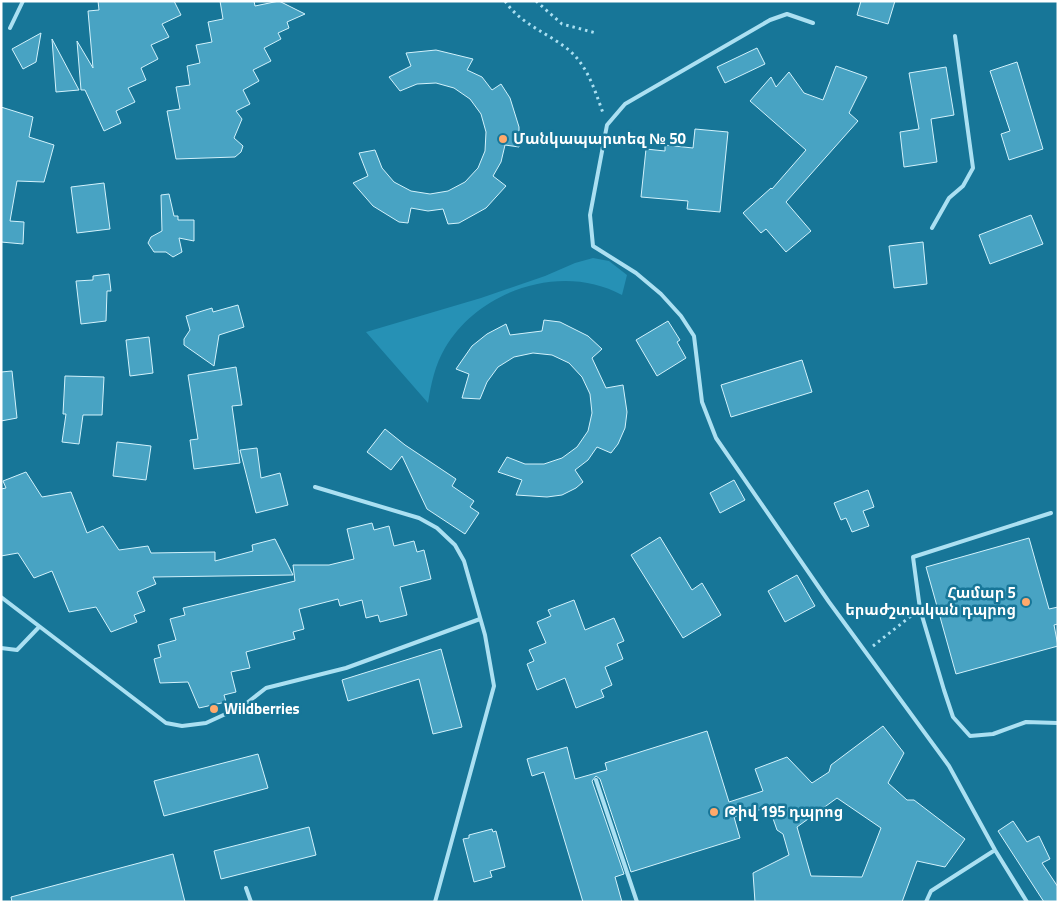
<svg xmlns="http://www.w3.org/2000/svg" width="1059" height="903" viewBox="0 0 1059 903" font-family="'Titillium Web','Noto Sans Armenian',sans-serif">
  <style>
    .green { fill: #2691b5 }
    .building { fill: #48a3c3; stroke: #d2f2fc; fill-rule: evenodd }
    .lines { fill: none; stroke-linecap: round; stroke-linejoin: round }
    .path { stroke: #abe0f2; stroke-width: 3; stroke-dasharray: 2.5 4; stroke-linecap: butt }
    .lane { stroke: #abe0f2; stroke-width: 4 }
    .poi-dot { fill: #ffa96b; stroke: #177698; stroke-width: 2 }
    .labels { text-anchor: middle; stroke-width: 5; stroke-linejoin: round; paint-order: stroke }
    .poi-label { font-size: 15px; font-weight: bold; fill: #fff; stroke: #177698; text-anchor: start }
  </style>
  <rect width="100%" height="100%" fill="#177698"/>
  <path class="green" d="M593 258 609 261 627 275 622 295C562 262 479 290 445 348 435 365 431 384 428 403L366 332 481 298 545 276 575 263Z"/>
  <path class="building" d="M98 1H174L181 15 162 24 169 37 151 45 158 59 141 68 146 80 128 88 135 102 116 111 121 123 104 131 85 90H81L77 41 93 68 88 11 99 10Z
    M220 1H254L255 6 279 1 305 14 287 22 289 28 278 33 281 39 264 48 271 61 253 70 259 81 243 90 250 104 236 111 242 119 234 138 243 146 241 152 235 157 176 159 167 111 180 109 176 87 190 85 187 66 200 63 196 45 212 42 208 22 223 19Z
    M861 1H895L888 24 857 15Z
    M41 33 36 62 23 69 12 49Z
    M52 39 79 90 56 92Z
    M757 48 765 64 725 83 717 67Z
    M436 50 473 59 467 70 482 77 492 90 501 84 510 98 519 127V147L505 145 501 162 493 176 506 186 486 208 459 223 448 224 443 209 428 211 411 208 408 223 399 222 373 206 353 183 368 176 359 153 375 150 382 168 394 182 411 191 430 194 448 191 465 182 478 168 485 151 486 132 481 114 470 99 454 88 436 83 417 84 400 91 389 77 411 66 406 53Z
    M1017 62 1043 149 1009 160 1001 134 1010 131 990 71Z
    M836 66 867 77 849 113 858 121 786 202 811 231 786 252 766 229 761 233 743 213 771 188 772 189 806 150 750 101 771 77 776 87 789 72 804 93 823 100Z
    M946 67 954 115 931 119 937 162 904 167 900 132 919 129 909 73Z
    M1 107 33 117 29 137 54 145 44 182 17 181 10 221 24 222 23 244 1 242Z
    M695 129 728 132 720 212 687 209 688 201 641 197 646 149 665 151V145L693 148Z
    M104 183 110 229 77 233 71 187Z
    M169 194 174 216H178V220H194V241L179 238 182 252 173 257 166 252H154L148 243 151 237 162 231 161 195Z
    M1031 215 1043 244 990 264 979 235Z
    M923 242 927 284 894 288 889 246Z
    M109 274 111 291H107L106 321 81 324 76 281 93 280V276Z
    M238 305 244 327 219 335 214 366 184 345V339L190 330 186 316 212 308 213 312Z
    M544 320 560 322 588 336 602 349 592 358 606 388 623 385 627 412 625 428 618 444 611 453 597 447 588 460 575 470 583 482 576 488 562 495 547 497 516 495 522 480 498 472 507 457 525 464H544L562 458 577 447 588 431 592 413 590 394 582 377 569 363 552 355 533 353 514 357 498 367 487 382 480 399 462 398 469 374 456 369 472 346 487 334 506 324 510 335 542 331Z
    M668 321 680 340 677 342 686 358 657 376 636 340Z
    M149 337 153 373 130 376 126 340Z
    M802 360 812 392 731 417 721 385Z
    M236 367 242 405 232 406 240 463 194 469 190 440 198 439 188 375Z
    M12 371 17 418 1 421V372Z
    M65 376 104 377 102 415H83L79 444 62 442 66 414H63Z
    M385 429 405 445 456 479 452 486 474 501 470 507 479 513 465 534 427 509 402 456 391 470 367 452Z
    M117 442 151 446 146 480 113 476Z
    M257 448 261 478 280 473 288 505 256 513 240 450Z
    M26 472 42 497 71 492 87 533 103 526 119 550 148 546 151 553 215 552V561L253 551 252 545 275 539 293 575 153 577 156 584 137 592 145 611 134 615 137 622 111 632 96 607 69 612 52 571 34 578 18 553 1 556V489L6 488 3 481Z
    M734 480 745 500 720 513 710 493Z
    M868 490 874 507 863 511 869 526 852 532 846 518 841 520 834 503Z
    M372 523 374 530 389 526 394 546 414 541 417 552 424 550 431 579 400 587 407 615 380 622 378 615 366 618 362 600 340 606 338 599 299 609 304 629 293 632 295 639 246 652 250 668 231 672 236 692 224 695 226 702 199 708 188 682 160 683 154 659 161 657 158 645 176 640 170 619 185 615 183 608 295 581 293 565H329L354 559 347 529Z
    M660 537 692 590 702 583 721 615 683 638 631 555Z
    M1029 538 1049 609 1058 607V624L1054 625 1058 646 956 674 926 567Z
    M797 575 815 606 785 622 768 591Z
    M574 600 585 630 614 618 624 641 617 644 623 659 605 667 612 685 601 690 604 697 576 708 565 678 537 690 527 664 534 661 529 650 546 643 537 622 551 616 548 610Z
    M441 649 462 727 433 734 419 679 348 701 342 680Z
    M883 726 904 753 888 783 907 800H914L965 839 945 867 917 861 902 902H755L753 873 789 855 783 834 777 830 769 807 734 817 740 838 631 872 600 779 596 776 592 781 624 874 615 877 622 902H583L544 772 532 776 527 759 567 747 575 779 607 770 605 763 707 731 729 802 763 791 755 769 787 757 812 783 829 772 831 765ZM837 798 881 828 862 877 811 876 797 827Z
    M258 754 268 788 164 816 154 781Z
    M1013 821 1027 842 1039 836 1050 859 1042 863 1058 887V902H1044L998 831Z
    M309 827 316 855 221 879 214 851Z
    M492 829 493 832 496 831 505 867 490 871 492 877 474 882 463 839 469 838V835Z
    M173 854 185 902H12L11 897Z"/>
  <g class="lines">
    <path class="path" d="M505 1C521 25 549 33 570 51 588 67 595 91 603 113
      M536 1 562 24 596 33
      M873 646 911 616"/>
    <path class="lane" d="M813 23 787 14 770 20 625 104 607 125 590 215 593 246 636 273 661 294 681 316 694 336 702 402 716 438 829 602 949 766 995 850 1027 902
      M10 28 23 1
      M932 228 949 198 963 186 973 168 955 36
      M315 487 419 518 437 528 455 545 464 561 485 635 494 686 435 902
      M1051 513 913 557 920 609 944 690 953 717 970 736 993 734 1026 722 1058 723
      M1 597 166 723 182 726 206 723 243 706 266 688 346 668 480 619
      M1 648 17 650 39 627
      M596 780 637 902
      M246 888 251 902
      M926 902 931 891 995 850"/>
  </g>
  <g class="poi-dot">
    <circle cx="503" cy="139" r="5"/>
    <circle cx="1026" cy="602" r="5"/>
    <circle cx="214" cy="709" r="5"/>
    <circle cx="714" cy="812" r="5"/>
  </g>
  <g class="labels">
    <g class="poi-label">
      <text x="513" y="144">Մանկապարտեզ № 50</text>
      <text x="1016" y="598" text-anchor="end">Համար 5<tspan x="1016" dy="17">երաժշտական դպրոց</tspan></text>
      <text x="224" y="714">Wildberries</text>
      <text x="724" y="817">Թիվ 195 դպրոց</text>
    </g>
  </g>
  <rect width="1059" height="903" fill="none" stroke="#ffffff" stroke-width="5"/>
</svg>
